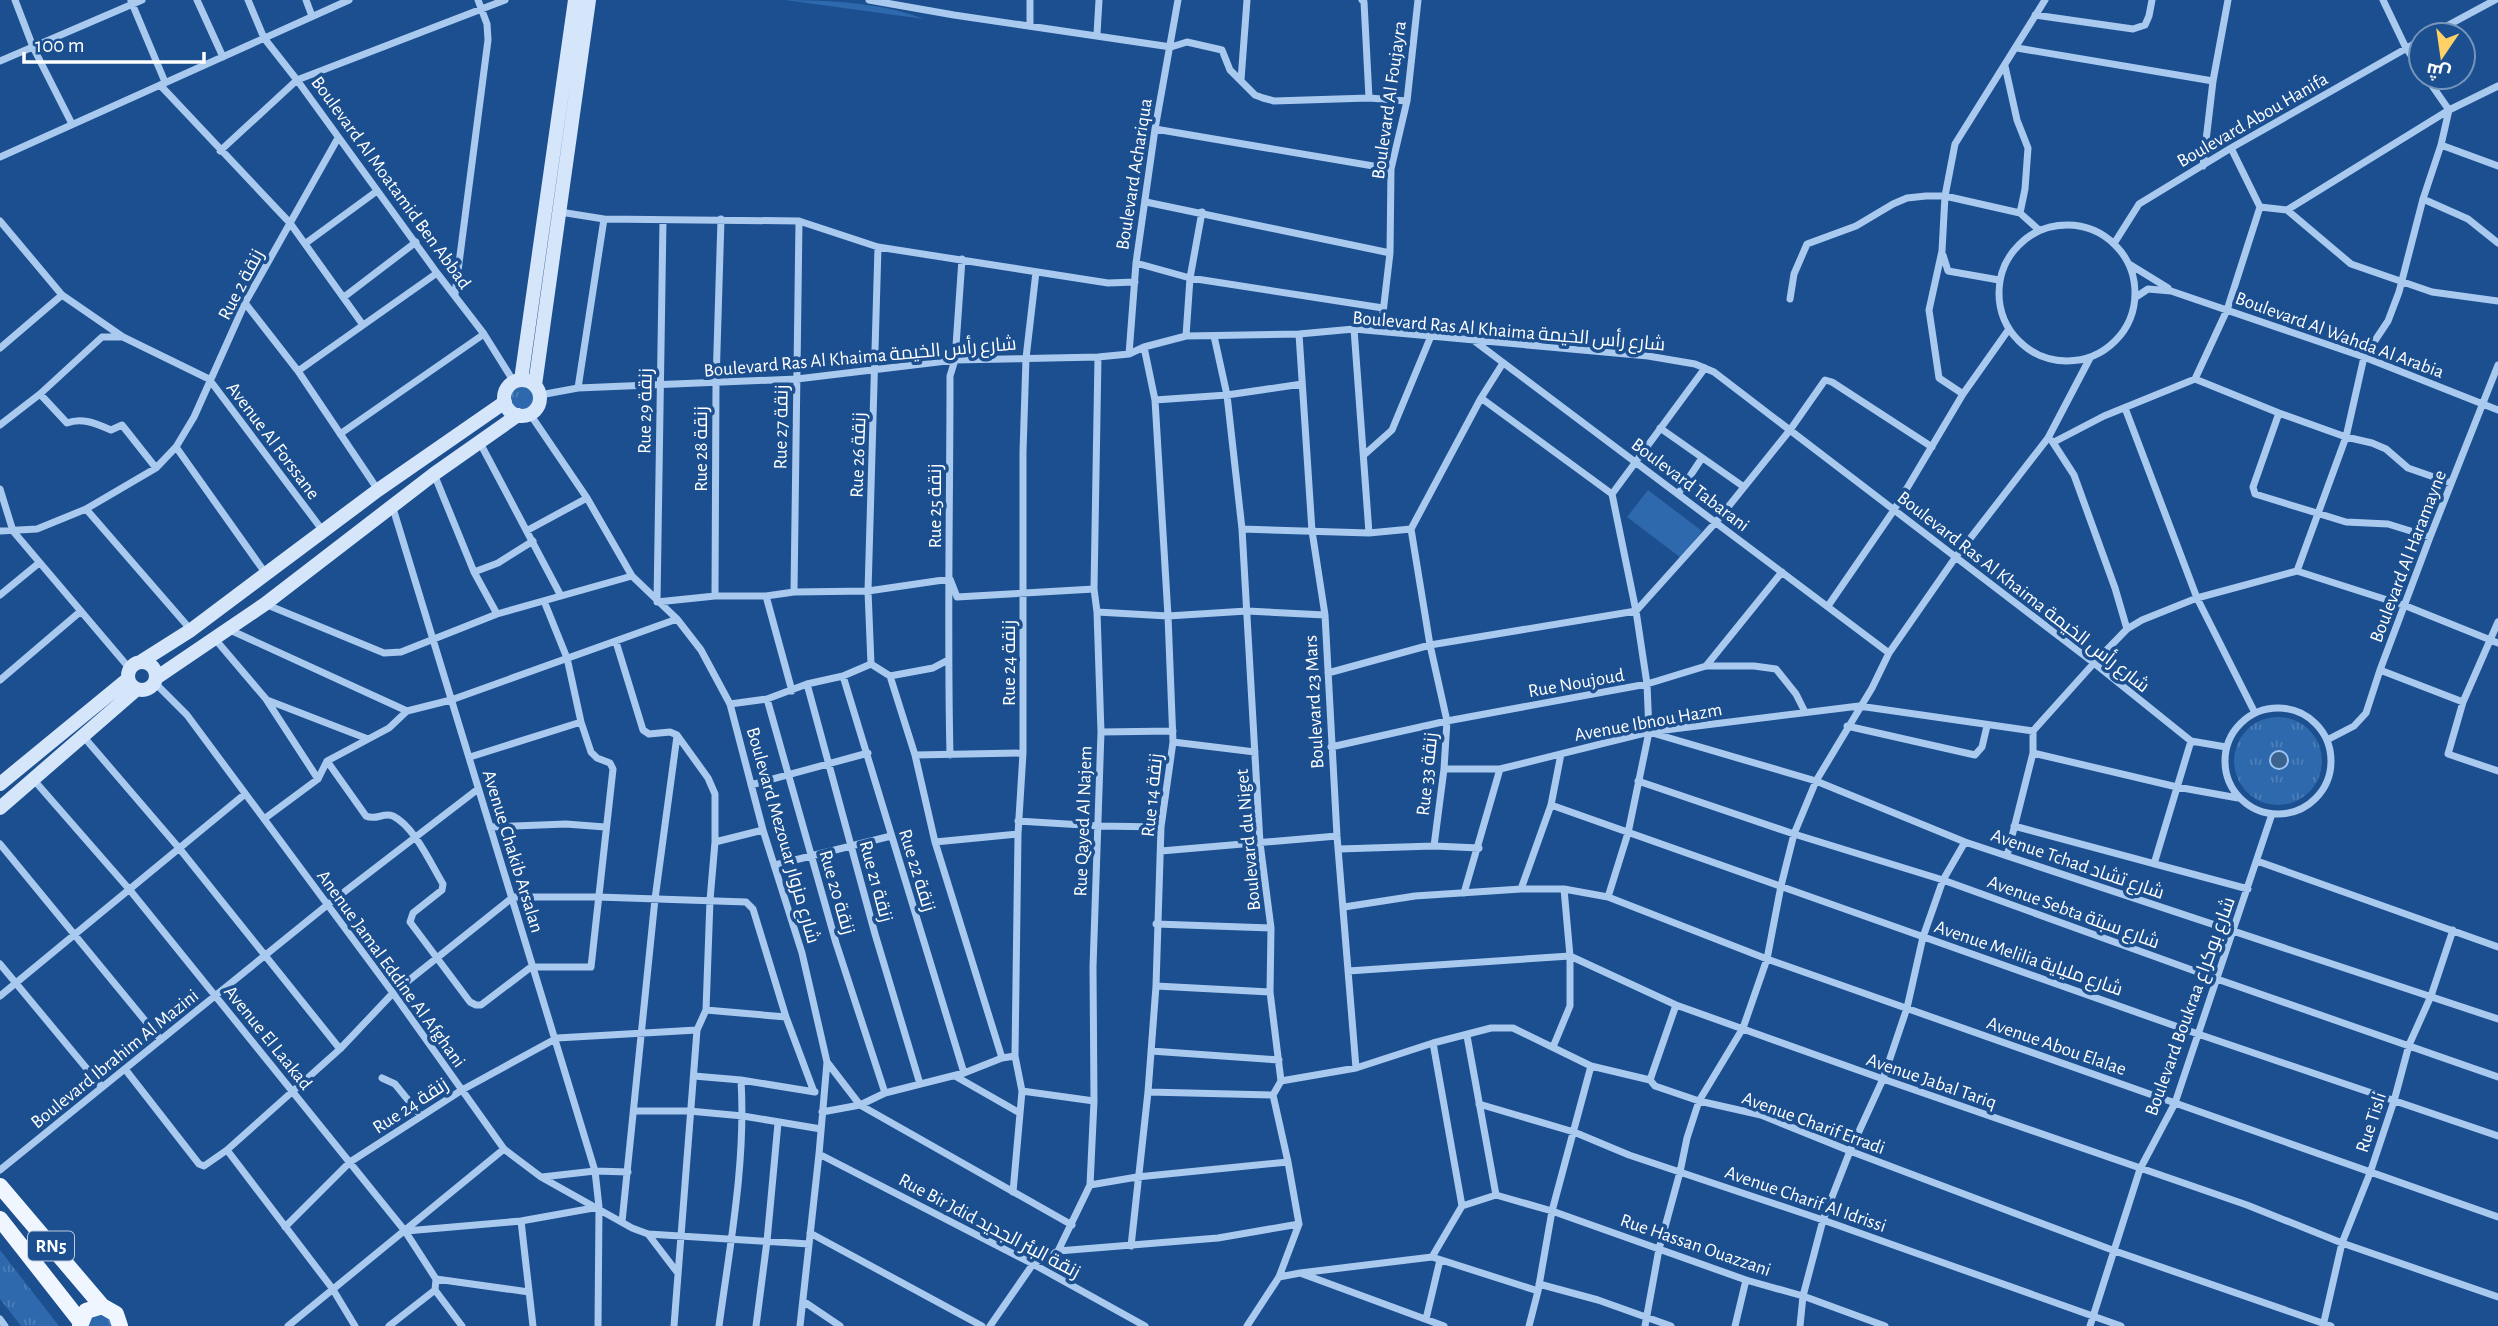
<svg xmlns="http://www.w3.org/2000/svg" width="2498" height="1326" viewBox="0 0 2498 1326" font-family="'Alegreya Sans',Cairo,sans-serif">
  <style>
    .green { fill: #2e69ad }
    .park { fill: url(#park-tufts) }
    .water { fill: #3c6290; stroke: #9cc4f0; stroke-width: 2 }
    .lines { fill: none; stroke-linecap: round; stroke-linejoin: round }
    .street { stroke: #a9c9ee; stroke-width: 7 }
    .secondary { stroke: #d6e6fa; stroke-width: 14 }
    .primary { stroke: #f0f6ff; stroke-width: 16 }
    .labels { text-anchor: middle; stroke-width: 7; stroke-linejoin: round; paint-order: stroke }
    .shield { fill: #1b4f8f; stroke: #bbcadd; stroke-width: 2 }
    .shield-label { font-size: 18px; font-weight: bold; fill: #fff }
    .street-label { font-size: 19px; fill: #fff; stroke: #1b4f8f }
  </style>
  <defs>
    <pattern id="park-tufts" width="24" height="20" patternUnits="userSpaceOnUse" patternTransform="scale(1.75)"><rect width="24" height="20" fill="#2e69ad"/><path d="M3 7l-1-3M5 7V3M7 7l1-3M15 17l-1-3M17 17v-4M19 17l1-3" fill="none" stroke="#4d80b9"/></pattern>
  </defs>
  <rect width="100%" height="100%" fill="#1b4f8f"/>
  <path class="green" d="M785 0C829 0 884 3 924 19Z
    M1648 490 1702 531 1681 558 1627 517Z"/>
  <path class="park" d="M509 398a13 13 0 1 1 26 0a13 13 0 1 1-26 0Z
    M2234 761a44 44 0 1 1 88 0a44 44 0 1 1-88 0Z
    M0 1250 59 1326H21L0 1299Z
    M99 1314 110 1318 113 1326H88L91 1317Z"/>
  <path class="water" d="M2270 760a9 9 0 1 1 18 0a9 9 0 1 1-18 0Z"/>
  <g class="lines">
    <path class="street" d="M15 0 33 47 72 124
      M197 0 223 57
      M248 0 264 38 297 80 437 273 484 334 514 382
      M306 0 312 16
      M869 0 954 15 1171 47 1187 42 1222 50 1230 70 1255 95 1263 98 1274 101 1369 98 1407 101
      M1030 0V25
      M1362 0 1364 2 1369 98
      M2383 0 2406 48 2421 70
      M131 1 165 82
      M2035 15 2133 29 2145 25 2149 16 2152 0
      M1097 34 1099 0
      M2430 35 2495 0
      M2017 48 2213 81
      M0 61 142 0
      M2005 66 2017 120 2028 148 2025 189 2020 213
      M1241 80 1247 0
      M160 85 290 223 363 325
      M1155 129 1391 169
      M2441 145 2498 166
      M220 151 297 80 505 0
      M0 157 349 0
      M2203 166 2213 81 2228 0
      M2423 199 2468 219 2498 243
      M1146 202 1390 253
      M2260 207 2287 210 2351 264 2432 292 2498 301
      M2287 210 2449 110 2498 86
      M560 212 604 219 799 221 878 247 1108 283 1135 282
      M663 220 657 602 715 596H766L794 592 868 591 950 579 957 597 1094 589
      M0 221 62 295 123 337 209 379 323 531
      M1999 293a68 68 0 1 1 136 0a68 68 0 1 1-136 0Z
      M2115 242 2139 204 2231 148 2421 40
      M306 243 377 191
      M1943 255 1948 271 1999 280
      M1136 263 1190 278 1383 308
      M2129 264 2168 288
      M455 294 488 40 487 24 478 0
      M344 297 416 242
      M2136 297 2148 289 2171 291 2364 357 2498 410
      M1790 299 1794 274 1807 244 1856 226 1893 204 1907 198 1926 196H1945L2020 213 2039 230
      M245 303 298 371 378 490
      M1354 329 1369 533
      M1381 330 1390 253 1391 169 1407 101 1418 0
      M1299 334 1312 531 1325 615 1337 836 1356 1068
      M1186 336 1190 278 1202 212
      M1214 336 1227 395 1242 529 1260 843 1271 928 1270 992 1281 1081 1273 1095 1288 1162 1299 1224 1279 1277 1247 1326
      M1473 340 1889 653
      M0 348 62 295
      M1129 354 1136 263 1155 129 1178 0
      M298 371 437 273
      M2195 379 2279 413 2346 437 2372 443 2386 449 2408 468 2451 483
      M578 388 604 219
      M40 394 67 423C82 417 97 424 111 430L122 425 156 468
      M1963 394 1939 378 1929 310 1942 251 1945 196 1955 144 2045 0
      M540 395 578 388 797 379 955 360 1098 357 1129 354 1144 347 1186 336 1299 334 1354 329 1648 356 1695 364 1714 372 2094 663 2191 741 2226 747
      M1481 398 1612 494 1636 611 1647 684 1649 732 1628 833 1608 897
      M1155 400 1227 395 1302 384
      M2125 408 2197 598 2255 713
      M2279 413 2253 487 2255 494 2346 522 2388 524 2430 537
      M530 414 587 498 632 576 677 619 701 650 730 704 763 830 802 953 827 1062 819 1154 800 1326
      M0 425 40 394 102 337H122
      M1660 428 1744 487
      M340 434 484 334
      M479 441 561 596
      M2052 441 2074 475 2115 588 2127 629
      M2054 442 2104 416 2195 379 2227 310 2260 207 2231 148
      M176 447 266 574
      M1364 455 1392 430 1431 336
      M434 474 474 572 497 614
      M0 489 13 531 130 669
      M1612 494 1705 368
      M1678 494 1702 458
      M392 505 595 1171 599 1207 598 1326
      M86 509 191 630
      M1242 529 1369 533 1411 529
      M1411 529 1481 398 1503 363
      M528 530 587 498
      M0 531 37 529 86 509 156 468 176 447 194 417 245 303 338 138
      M2297 571 2346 437 2364 357 2388 321 2399 292 2423 199 2441 145 2449 110 2426 77
      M474 572 498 563 533 541
      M794 592 799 221
      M0 595 39 563
      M715 596 716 383 721 219
      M766 596 792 691
      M265 604 384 653 401 652 497 614 632 576
      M1828 606 1894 510 1963 394 2009 329
      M1097 612 1168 616 1247 611 1325 615
      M2498 622 2463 702 2448 754 2498 771
      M230 630 407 711
      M215 639 266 699 318 779
      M616 642 643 730 649 734 670 732 677 735 708 778 715 794V842L710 900 706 1010 697 1030 674 1326
      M871 664 868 591 878 247
      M1706 666 1782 572
      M2380 670 2463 702
      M1328 673 1430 645 1636 611 1716 522 1790 430 1825 380 1832 382 1932 447
      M843 676 964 1073
      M890 676 915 755 1023 753
      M0 680 81 611
      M155 683 187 715 393 993 504 1149 541 1177 632 1228 648 1234 809 1244
      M807 684 875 934 920 1084
      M767 699 836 943 885 1093
      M267 700 368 739
      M730 704 767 699 807 684 843 676 871 664 890 676 933 668 948 660
      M2225 761a53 53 0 1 1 106 0a53 53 0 1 1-106 0Z
      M1847 726 1975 755 1982 747 1987 726
      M1101 732 1173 731
      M1649 732 1816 781 1965 842 2498 1019
      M83 736 179 848 340 1049
      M2327 740 2354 726 2366 713 2380 670 2430 537 2498 365
      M1173 742 1255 752
      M1331 747 1447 721 1647 684 1706 666H1754L1776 669 1796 694 1805 712
      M2033 753 2177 787 2238 798
      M915 755 935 842 1002 1058
      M950 755C947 628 950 502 950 376L955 360 962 259
      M470 757 581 722
      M327 761 366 816C376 821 383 812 393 816 414 826 431 864 443 884L442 890 413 913 410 922 470 1002 476 1005H481L531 967H591L613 769 610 763 597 758 591 752 581 722 567 658 544 601
      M1444 769H1500L1649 732 1859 706 2033 731
      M33 779 129 889 405 1231 436 1279 435 1290 462 1326
      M1638 781 1794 834 1943 880 2217 979 2498 1077
      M751 785 868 753
      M1551 805 2198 1034 2498 1136
      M264 819 318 779 327 761 389 728 407 711 451 700 677 619
      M1018 821 1099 826 1161 827
      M2014 826 2248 889
      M490 827 566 824 605 827
      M715 842 763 830
      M935 842 1018 834
      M0 844 161 1040
      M1434 846 1479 848
      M1339 849 1434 846 1444 769 1447 721 1430 645 1411 529
      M1161 851 1337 836
      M2007 856 2033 753V731L2094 663 2127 629 2142 620 2197 598 2297 571 2406 606 2498 643
      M2257 861 2498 947
      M2154 864 2191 741
      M775 865 891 836
      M1521 889 1551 805 1561 754
      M1464 893 1500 769
      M1344 907 1415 896 1521 889H1564L1608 897 1767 959 2498 1217
      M1156 924 1271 928
      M0 964 102 1087
      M1348 971 1570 956 1676 1005 1883 1079 2247 1205 2342 1243 2498 1297
      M1156 986 1270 992
      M0 996 245 794
      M706 1010 786 1017
      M1467 1036 1496 1195
      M1433 1043 1462 1206
      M1553 1047 1570 1006V956L1564 889
      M1151 1051 1279 1060
      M827 1062 860 1105 1072 1225
      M125 1069 199 1164 204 1166 227 1150 340 1049 393 993 513 897H598L746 902 753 909 786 1017 814 1092
      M694 1076 741 1080 815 1092
      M955 1076 1018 1112
      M382 1078 395 1084 421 1116
      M1650 1080 1676 1005
      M1281 1081 1356 1068 1433 1043 1491 1028H1513L1591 1066 1650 1080 1655 1086 1699 1101 1761 1115 1850 1151 2115 1251 2331 1326
      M1022 1091 1094 1101
      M1148 1092 1273 1095
      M1479 1104 1574 1132 1629 1155 1823 1220 2121 1326
      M635 1111H689L743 1116 821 1129
      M822 1112 860 1105 885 1093 964 1073 1002 1058 1015 1056
      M227 1150 332 1288 355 1326
      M819 1154 1033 1264 1145 1326
      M0 1170 326 906 478 789
      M542 1177 595 1171 628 1172
      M1090 1185 1137 1177 1288 1162
      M1013 1192 1022 1091 1015 1056 1018 834 1023 753V452L1026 358 1036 272
      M1496 1195 1552 1211 1746 1280 1803 1296 1885 1326
      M521 1221 533 1326
      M622 1222 655 899 677 736
      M285 1227 350 1162 462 1090 557 1038 697 1030
      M406 1231 521 1221 599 1207
      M810 1233 982 1326
      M648 1234 677 1272
      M1131 1246 1148 1092 1156 986 1161 827 1173 742 1168 616 1155 400 1144 347
      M1058 1251 1218 1238 1299 1224
      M1432 1257 1462 1206 1496 1195
      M1300 1273 1432 1257 1538 1291
      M1279 1277 1300 1273 1444 1326
      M436 1279 529 1292
      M1539 1284 1598 1300 1671 1326
      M803 1301 840 1326
      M0 1319 5 1326
      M1426 1319 1440 1260
      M288 1326 504 1149
      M389 1326 435 1290
      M719 1326C730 1245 746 1162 741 1080
      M756 1326 767 1241 778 1123
      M990 1326 1033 1264 1058 1251 1090 1185 1094 1101 1093 967 1101 732 1097 612 1094 589 1098 357
      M1529 1326 1538 1291 1552 1211 1591 1066
      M1645 1326 1659 1249 1680 1172 1687 1138 1699 1101 1743 1028 1767 959 1781 886 1794 834 1816 781 1872 688 1889 653 1955 558 2048 438 2090 358
      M1735 1326 1746 1280
      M1800 1326 1803 1296 1823 1220 1850 1151 1883 1079 1907 1008 1923 937 1943 880 1965 842
      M2090 1326 2140 1169 2175 1103 2272 814
      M2323 1326 2342 1243 2370 1173 2394 1101 2409 1045 2431 996 2453 930"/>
    <path class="secondary" d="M521 380 575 0
      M504 398a18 18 0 1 1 36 0a18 18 0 1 1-36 0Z
      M535 385 589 0
      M142 661 191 630 378 490 505 402
      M128 676a14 14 0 1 1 28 0a14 14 0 1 1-28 0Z
      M156 678 265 604 434 474 518 415
      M0 784 128 679
      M0 808 137 689"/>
    <path class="primary" d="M0 1186 102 1306
      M0 1219 80 1321
      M80 1326 86 1311 102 1306 116 1314 120 1326"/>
  </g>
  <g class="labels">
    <rect class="shield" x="28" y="1231.5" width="46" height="29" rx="5"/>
    <g class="shield-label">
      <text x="51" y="1252">RN5</text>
    </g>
    <g class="street-label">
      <text transform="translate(1388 100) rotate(-82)" y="7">Boulevard Al Foujayra</text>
      <text transform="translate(2252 119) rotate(-30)" y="7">Boulevard Abou Hanifa</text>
      <text transform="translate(1133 174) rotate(-81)" y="7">Boulevard Achariqua</text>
      <text transform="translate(392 182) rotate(54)" y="7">Boulevard Al Moatamid Ben Abbad</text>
      <text transform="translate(240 284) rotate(-62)" y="7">Rue 2 زنقة</text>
      <text transform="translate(1509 330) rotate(5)" y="7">Boulevard Ras Al Khaima شارع رأس الخيمة</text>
      <text transform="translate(2340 334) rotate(20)" y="7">Boulevard Al Wahda Al Arabia</text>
      <text transform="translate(860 356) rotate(-5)" y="7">Boulevard Ras Al Khaima شارع رأس الخيمة</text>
      <text transform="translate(644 411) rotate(-89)" y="7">Rue 29 زنقة</text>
      <text transform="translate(780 427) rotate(-89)" y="7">Rue 27 زنقة</text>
      <text transform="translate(274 440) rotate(53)" y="7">Avenue Al Forssane</text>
      <text transform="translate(700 449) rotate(-90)" y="7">Rue 28 زنقة</text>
      <text transform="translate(857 455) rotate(-88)" y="7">Rue 26 زنقة</text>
      <text transform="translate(1691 484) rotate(37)" y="7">Boulevard Tabarani</text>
      <text transform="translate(934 506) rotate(-90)" y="7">Rue 25 زنقة</text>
      <text transform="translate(2407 556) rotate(-69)" y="7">Boulevard Al Haramayne</text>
      <text transform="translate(2024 591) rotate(38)" y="7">Boulevard Ras Al Khaima شارع رأس الخيمة</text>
      <text transform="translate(1008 663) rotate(-90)" y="7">Rue 24 زنقة</text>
      <text transform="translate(1576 682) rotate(-10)" y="7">Rue Noujoud</text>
      <text transform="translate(1313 702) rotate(-93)" y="7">Boulevard 23 Mars</text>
      <text transform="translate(1648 721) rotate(-10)" y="7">Avenue Ibnou Hazm</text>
      <text transform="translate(1426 774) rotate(-84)" y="7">Rue 33 زنقة</text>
      <text transform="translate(1151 795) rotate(-84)" y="7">Rue 14 زنقة</text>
      <text transform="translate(1082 821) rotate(-88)" y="7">Rue Qayed Al Najem</text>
      <text transform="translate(784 835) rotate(74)" y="7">Boulevard Mezouar شارع مزوار</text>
      <text transform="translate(1247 840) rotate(-95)" y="7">Boulevard du Niget</text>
      <text transform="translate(514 851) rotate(73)" y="7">Avenue Chakib Arsalan</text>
      <text transform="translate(2078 863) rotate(19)" y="7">Avenue Tchad شارع تشاد</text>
      <text transform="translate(918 870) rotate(73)" y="7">Rue 22 زنقة</text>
      <text transform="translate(877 881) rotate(75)" y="7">Rue 21 زنقة</text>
      <text transform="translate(838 892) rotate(74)" y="7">Rue 20 زنقة</text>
      <text transform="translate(2074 911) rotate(20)" y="7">Avenue Sebta شارع سبتة</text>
      <text transform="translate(2029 957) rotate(19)" y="7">Avenue Melilia شارع ملياية</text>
      <text transform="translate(392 968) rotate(54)" y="7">Anenue Jamal Eddine Al Afghani</text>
      <text transform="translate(2189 1006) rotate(-70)" y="7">Boulevard Boukraa شارع بوكراع</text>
      <text transform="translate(269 1037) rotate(51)" y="7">Avenue El Laakad</text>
      <text transform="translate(2057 1045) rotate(19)" y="7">Avenue Abou Elalae</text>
      <text transform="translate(114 1058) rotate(-39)" y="7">Boulevard Ibrahim Al Mazini</text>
      <text transform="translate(1932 1080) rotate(19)" y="7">Avenue Jabal Tariq</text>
      <text transform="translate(410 1105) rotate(-33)" y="7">Rue 24 زنقة</text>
      <text transform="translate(1814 1122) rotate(20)" y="7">Avenue Charif Erradi</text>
      <text transform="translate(2370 1122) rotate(-72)" y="7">Rue Tisli</text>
      <text transform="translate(1806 1198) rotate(19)" y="7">Avenue Charif Al Idrissi</text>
      <text transform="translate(990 1225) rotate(28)" y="7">Rue Bir Jdid زنقة البئر الجديد</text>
      <text transform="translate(1696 1244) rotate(19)" y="7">Rue Hassan Ouazzani</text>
    </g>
  </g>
  <g transform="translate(2442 56) rotate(193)"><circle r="33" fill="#1b4f8f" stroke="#7695bc" stroke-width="2"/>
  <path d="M0-5L12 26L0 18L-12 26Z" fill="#ffd166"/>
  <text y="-10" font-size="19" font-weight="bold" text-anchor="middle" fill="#ffffff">ش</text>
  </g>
  <path d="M24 52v10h180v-10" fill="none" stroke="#ffffff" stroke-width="3.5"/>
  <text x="35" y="52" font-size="21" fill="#ffffff" stroke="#1b4f8f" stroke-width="5" paint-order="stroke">100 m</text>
</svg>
